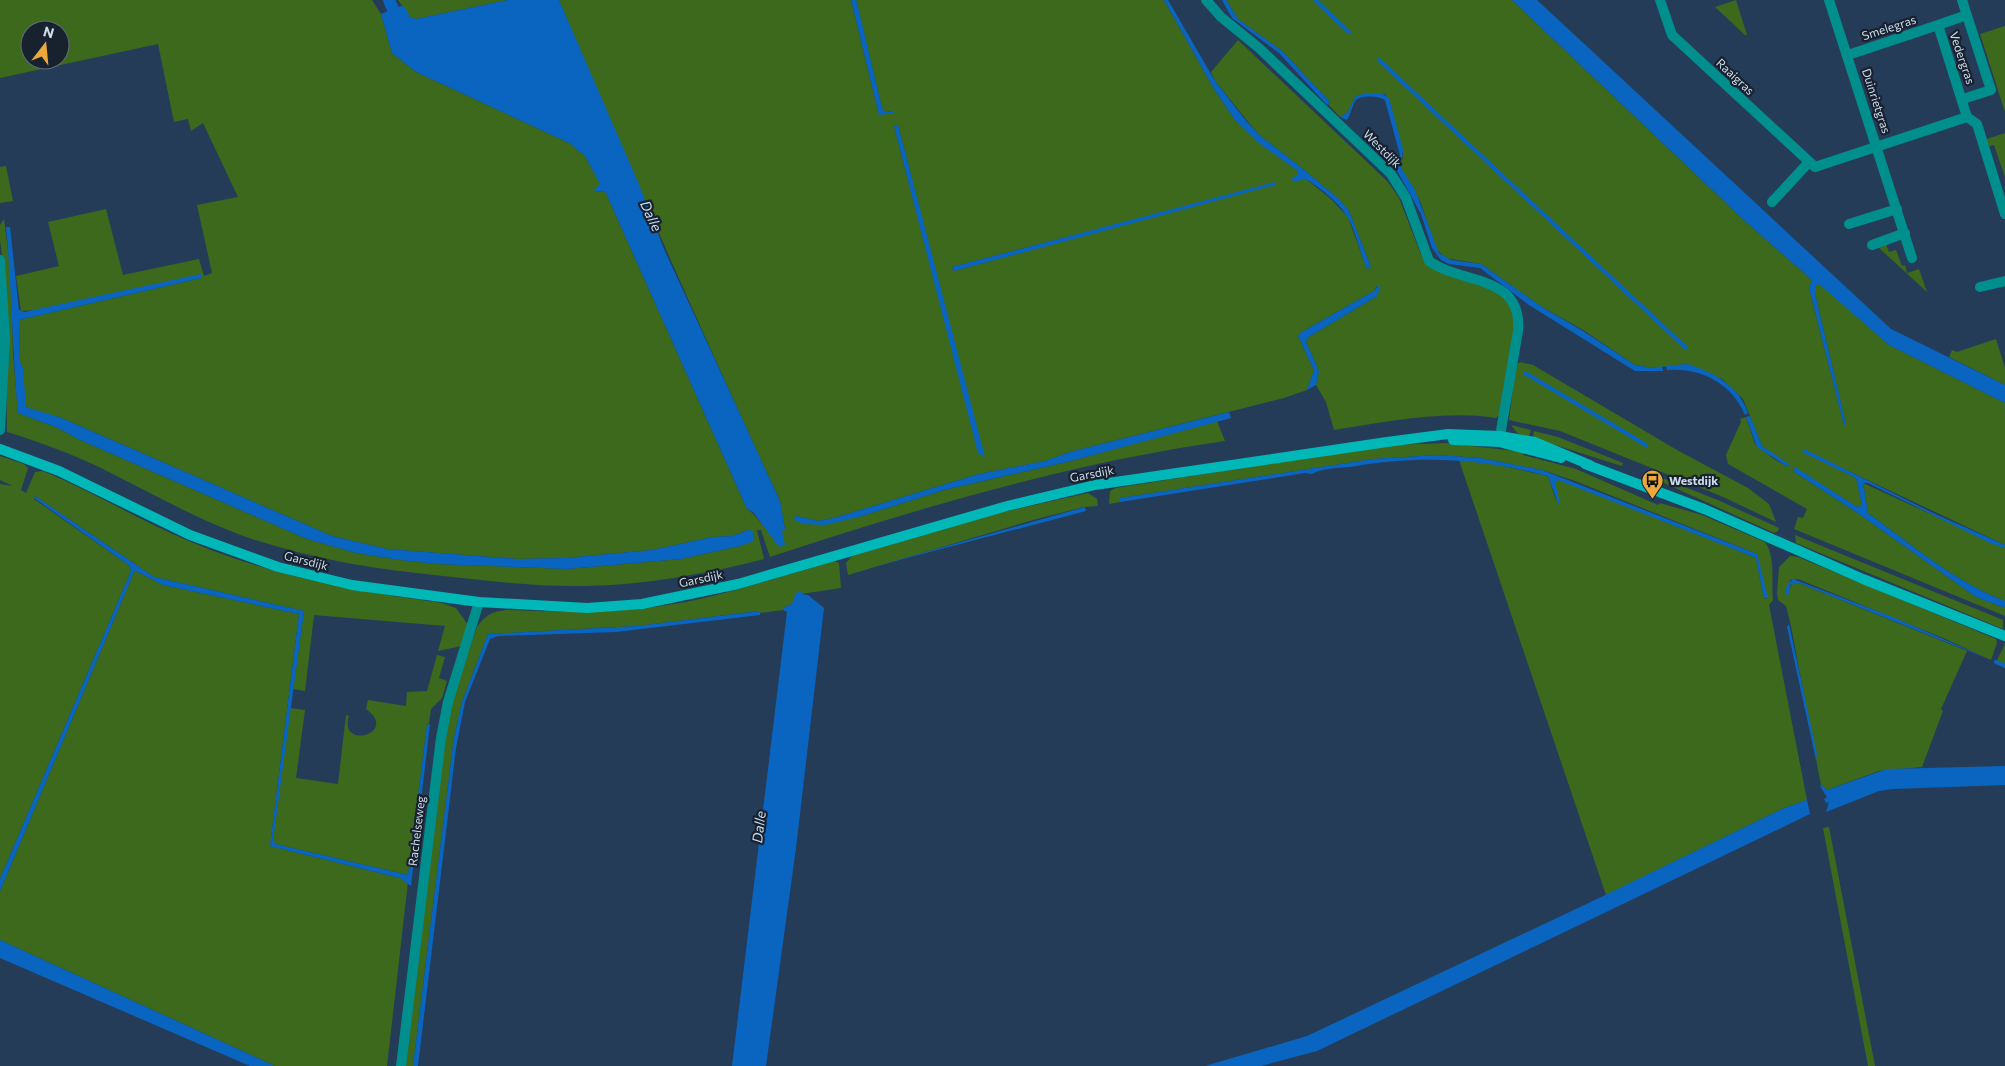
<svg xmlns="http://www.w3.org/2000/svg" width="2005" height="1066" viewBox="0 0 2005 1066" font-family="Commissioner,sans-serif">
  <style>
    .green { fill: #3d691d; fill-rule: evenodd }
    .water { fill: #0a65c1 }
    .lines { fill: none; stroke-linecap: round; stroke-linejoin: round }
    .stream { stroke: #0a65c1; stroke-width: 4 }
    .canal { stroke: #0a65c1; stroke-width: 12 }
    .street { stroke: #018f8e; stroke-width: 10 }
    .secondary { stroke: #00b8b8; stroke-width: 10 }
    .labels { text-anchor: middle; stroke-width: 4.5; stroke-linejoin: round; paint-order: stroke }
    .street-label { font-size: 12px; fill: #ccdaec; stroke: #18222f }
    .poi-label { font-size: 12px; font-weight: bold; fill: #ccdaec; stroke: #18222f; text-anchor: start }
    .water-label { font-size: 14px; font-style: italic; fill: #c8dbf3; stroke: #18222f }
  </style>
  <rect width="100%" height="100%" fill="#253c58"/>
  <path class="green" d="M0 0H372L381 14 392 53 416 72 569 143 585 156 601 185 594 192 605 191 747 509C757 515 762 526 771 533L785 529 780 501C703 335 629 168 559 0H851L879 115 894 111 885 112 882 108 856 0H1164L1214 89 1235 120 1298 171 1299 175 1293 181 1306 179 1331 199 1348 217 1367 269 1371 267 1349 211 1339 199 1303 169 1258 134 1215 81 1211 72 1238 40 1388 182 1399 198 1420 252 1426 263 1438 272 1482 283 1507 300 1516 317 1499 415 1496 418C1443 410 1387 422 1334 430L1326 402 1316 385 1319 371 1306 342 1307 338 1377 296V286L1374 291 1300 333 1298 336 1314 370 1307 390 1284 398 1070 452 1045 461 979 474 834 518 818 521 796 516 803 524 862 516 944 490 1071 461 1217 421 1225 441C1070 463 919 508 770 557L761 530H757L764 559C706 574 645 585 585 586 537 587 490 581 443 576 373 569 304 558 238 534 191 516 147 491 103 469 72 454 40 442 7 432L4 275 0 239V225L4 219 11 274 13 353 18 413 58 428 80 440 307 539 356 553 400 560 437 564 567 569 681 559 740 546 748 530 733 536 713 537 652 550 566 558 518 559 387 549 332 536 59 417 29 409 24 404 23 368 20 362 19 320 201 278 200 275 36 310 21 311 16 276 59 266 48 222 106 209 123 275 199 259 204 276 212 273 197 205 238 197 203 123 191 131 188 119 174 122 158 44 0 78ZM30 30H60V60H30ZM898 125 984 457 948 334 894 126ZM1275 183 954 271 952 268V267Z
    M398 0H508L416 19 410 17Z
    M1226 0H1512L1747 223 1812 280 1809 288 1844 425 1846 424 1815 294V287L1819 283 1889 345 2005 403V545L1804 450 1803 452 1856 478 1862 505 1857 507 1795 468 1793 471 1859 514 1976 597 2005 608V616L1794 529 1798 517 1803 518 1807 509 1728 464 1726 455 1741 422 1740 419 1746 417 1755 444 1774 459 1788 467 1789 465 1762 446 1743 399 1722 379 1687 364 1653 368 1635 365 1583 330 1542 307 1481 264 1445 258 1435 247 1421 203 1401 168 1403 155 1390 102 1385 94H1363L1355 97 1348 112 1340 117 1328 104 1330 102 1282 51 1238 19Z
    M1736 0 1747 35H1745L1715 7Z
    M2005 26V112L1980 34Z
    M2005 133V177L1994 145 1986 147 1984 140Z
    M6 166 13 201 0 203V167Z
    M1886 244 1889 252 1896 250 1902 266 1905 265 1907 273 1919 269 1927 292 1878 247Z
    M1996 339 2005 368V385L1949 357 1952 350 1957 352Z
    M1520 362 1533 365 1677 450 1748 488 1769 504 1776 522 1721 496 1560 431 1509 420 1516 365Z
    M1511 425 1531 430 1529 437 1518 434Z
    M1534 431 1558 437 1623 463 1622 466 1533 438Z
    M1446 443 1524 452 1523 455 1576 469 1658 505 1660 503 1702 515 1765 542C1776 557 1771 581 1773 600L1769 605 1807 800 1784 808 1606 895 1459 460 1494 464 1548 476 1556 500 1555 482 1556 480H1561L1754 557 1756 559 1764 598 1767 599 1757 554 1575 481 1542 470 1480 458 1437 455 1373 459 1133 496 1120 498V502L1109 504 1110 491 1116 488 1342 452 1392 445Z
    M0 456 24 464 28 468 21 490 26 493 35 472 43 471C94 492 140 521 191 542 272 576 355 591 442 603L456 608 468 625 462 646 438 651 445 626 314 615 305 691 293 689 304 611 154 577 35 496 34 499 130 566 131 571 0 879V484L13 486 0 480Z
    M1652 474 1720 501 1779 528 1778 531 1774 533 1651 477Z
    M1863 483 2005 548V601C1955 582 1912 545 1868 513Z
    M1088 493 1097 499 1098 506 1084 507 1033 520 848 575 846 563 852 556 999 513Z
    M1795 535 2003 620V629L1796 543Z
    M1790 556 1798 557 1996 639 1997 643 1991 660 1943 638 1798 579 1790 580 1789 589 1793 582 1799 583 1967 651 1941 709 1943 711 1922 767 1879 771 1827 790 1821 785 1791 626 1786 606 1778 600 1777 593 1779 567Z
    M834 561 839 563 841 588 801 594V591L792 604 783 608V610L761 613 759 611 637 626 488 634 462 702 454 737 413 1066H404L444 737 452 700 477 627C485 615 492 612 506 610 553 612 599 613 646 608 710 601 772 579 834 561Z
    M136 571 163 585 299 614 270 846 400 878 408 882 387 1066H275L0 940V891L134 572Z
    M2005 644V666L1996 662Z
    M437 655 445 657 439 678 447 681 442 698 431 709 429 723 427 725 408 875 275 844 273 840 290 708 305 710 296 778 338 784 346 715 349 716C338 751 400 733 366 709L368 700 406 706 407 692 427 691Z
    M1829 827 1875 1066H1868L1823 828Z"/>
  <path class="water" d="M508 0H559L638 182 664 249 780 501 785 529 782 531 785 545 779 547 754 513 747 509 605 191 593 192 600 184 585 156 569 143 416 72 392 53 381 14 401 6 405 7 410 17 416 19Z
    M851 0H856L859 11 882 108 885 112 895 111 894 113 879 115Z
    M1164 0H1168L1215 81 1243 117 1258 134 1303 169 1339 199 1349 211 1371 267 1367 269C1360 253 1357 234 1348 218 1340 203 1320 188 1306 179L1293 182 1292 178 1298 175V171L1260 144 1235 120 1214 89Z
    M1222 0H1226L1238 19 1282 51 1330 102 1327 105 1279 53 1232 18Z
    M1512 0H1537L1891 329 2005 385V403L1889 345 1819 284 1815 287V294L1846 424 1844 425 1809 288 1812 280 1747 223Z
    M1381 93 1388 97 1390 102 1403 149 1401 168 1415 190 1439 253 1451 260 1481 264 1542 307 1583 331 1635 365 1653 368 1662 366 1663 371H1635L1529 305 1480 268 1449 264 1441 260 1432 248 1421 214 1396 169V163L1400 155 1385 100C1379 96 1362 95 1356 100 1352 105 1351 114 1347 120L1340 117 1348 112 1355 97 1363 94Z
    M898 125 985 457 978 453 894 126Z
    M1275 182V185L954 271 952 267Z
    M6 227H10L19 310 24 312 201 274V278L19 320 20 362 23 368 26 407 59 417 332 536 387 549 518 559 566 558 652 550 713 537 733 536 748 530 753 531 754 541 740 546 681 559 567 569 437 564 400 560 356 553 307 539 80 440 58 428 18 413C12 351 12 289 6 227Z
    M1379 285 1380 288 1377 296 1307 338 1306 342 1319 371 1316 385 1307 390 1314 370 1298 336 1300 333 1374 291Z
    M1687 364C1714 372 1739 386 1748 413L1745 415C1732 383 1700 367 1667 370L1666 366Z
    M1229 412 1231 418 1071 461 944 490 862 516 825 525 803 524 793 519 796 516 818 521 834 518 979 474 1045 461 1070 452Z
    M1750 416 1762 446 1789 464 1788 467 1757 447 1746 417Z
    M1804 449 1933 513 2005 545V548L1990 543 1868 483H1863L1868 513C1912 545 1955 582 2005 601V608L1976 597 1859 514 1793 471 1795 467 1857 507 1862 505 1856 478 1802 452Z
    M1437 455 1480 458 1542 470 1757 554 1768 598H1764L1756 559 1754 557 1558 480 1555 482 1560 503H1558L1548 476C1479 458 1420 455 1350 467 1338 468 1322 468 1312 474L1305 473 1120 502V498L1133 496 1373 459Z
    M35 496 154 577 304 611 273 840 275 844 408 875 427 725 430 724 411 886 400 878 270 846 299 614 163 585 136 571 134 572 0 891V879L131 571 130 566 34 498Z
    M1085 507 1086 511 869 568Z
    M1793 579 1895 618 1991 660 1799 583 1790 585 1789 594 1785 595 1787 585Z
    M801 591 802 594 808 595 824 608 796 848 766 1066H732L787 612 783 610V608L792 604 796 593Z
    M760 611V615L616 632 498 636 490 639 465 702 456 748 418 1066H413L454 737 462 702 488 634 637 626Z
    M1789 624 1817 754 1816 760 1787 627Z
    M2005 766V785L1893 789 1879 791 1826 812 1829 802 1826 803 1824 799 1827 797 1820 786 1821 785 1827 790 1887 769Z
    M1807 800 1810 814 1317 1051 1261 1066H1205L1307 1036 1595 900 1784 808Z
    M0 940 275 1066H250L0 958Z"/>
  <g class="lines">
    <path class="stream" d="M1315 0 1349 32
      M1379 60 1686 348
      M1525 373 1646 445
      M1996 662 2005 666"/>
    <path class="canal" d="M389 0 399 23"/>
    <path class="street" d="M1206 0 1221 17 1259 48 1391 174 1406 198 1429 261C1460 284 1523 274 1518 331L1499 442
      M1660 0 1672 35 1815 167 1967 117
      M1829 0 1912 258
      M1962 0 1991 90 1963 99
      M1967 15 1938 25 1967 117 1977 124 2005 214
      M1848 55 1938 25
      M1772 202 1809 162
      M1849 224 1897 209
      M1872 245 1905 233
      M0 260 5 339 0 430
      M1980 287 2005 281
      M401 1066 441 738 448 702 479 602"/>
    <path class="secondary" d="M1453 440 1499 442 1561 458
      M0 449 59 471 190 535 278 567 352 585 479 602 587 608 642 604 738 584 1007 506 1095 485 1387 442 1448 434 1500 436 1535 442 1590 465
      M1585 464 1704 509 1863 579 2005 636"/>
  </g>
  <defs>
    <symbol id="bus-pin" viewBox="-11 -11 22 30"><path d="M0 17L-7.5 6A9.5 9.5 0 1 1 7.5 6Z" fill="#eda83b" stroke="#18222f"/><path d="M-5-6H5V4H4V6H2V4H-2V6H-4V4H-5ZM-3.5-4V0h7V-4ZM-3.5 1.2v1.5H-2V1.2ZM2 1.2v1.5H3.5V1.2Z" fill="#111"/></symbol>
  </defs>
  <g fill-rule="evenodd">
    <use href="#bus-pin" x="1640" y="468" width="25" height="34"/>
  </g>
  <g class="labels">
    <g class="street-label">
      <text transform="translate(1889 28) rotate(-18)" y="4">Smelegras</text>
      <text transform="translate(1962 58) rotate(71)" y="4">Vedergras</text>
      <text transform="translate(1735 77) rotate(43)" y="4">Raaigras</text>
      <text transform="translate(1876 101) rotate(72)" y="4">Duinrietgras</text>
      <text transform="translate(1382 149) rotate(45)" y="4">Westdijk</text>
      <text transform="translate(1092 474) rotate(-11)" y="4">Garsdijk</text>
      <text transform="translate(306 561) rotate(14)" y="4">Garsdijk</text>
      <text transform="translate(701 579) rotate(-12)" y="4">Garsdijk</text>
      <text transform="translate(417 831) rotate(-83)" y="4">Rachelseweg</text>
    </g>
    <g class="poi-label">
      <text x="1669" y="485">Westdijk</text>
    </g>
    <g class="water-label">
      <text transform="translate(651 216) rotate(65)" y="5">Dalle</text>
      <text transform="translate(759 827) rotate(-83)" y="5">Dalle</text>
    </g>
  </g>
  <g transform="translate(45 45) rotate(16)"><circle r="24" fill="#18222f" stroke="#606c7b"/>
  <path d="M0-4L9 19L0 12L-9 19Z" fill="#eda83b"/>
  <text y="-8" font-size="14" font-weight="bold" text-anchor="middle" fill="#ccdaec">N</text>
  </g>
</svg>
